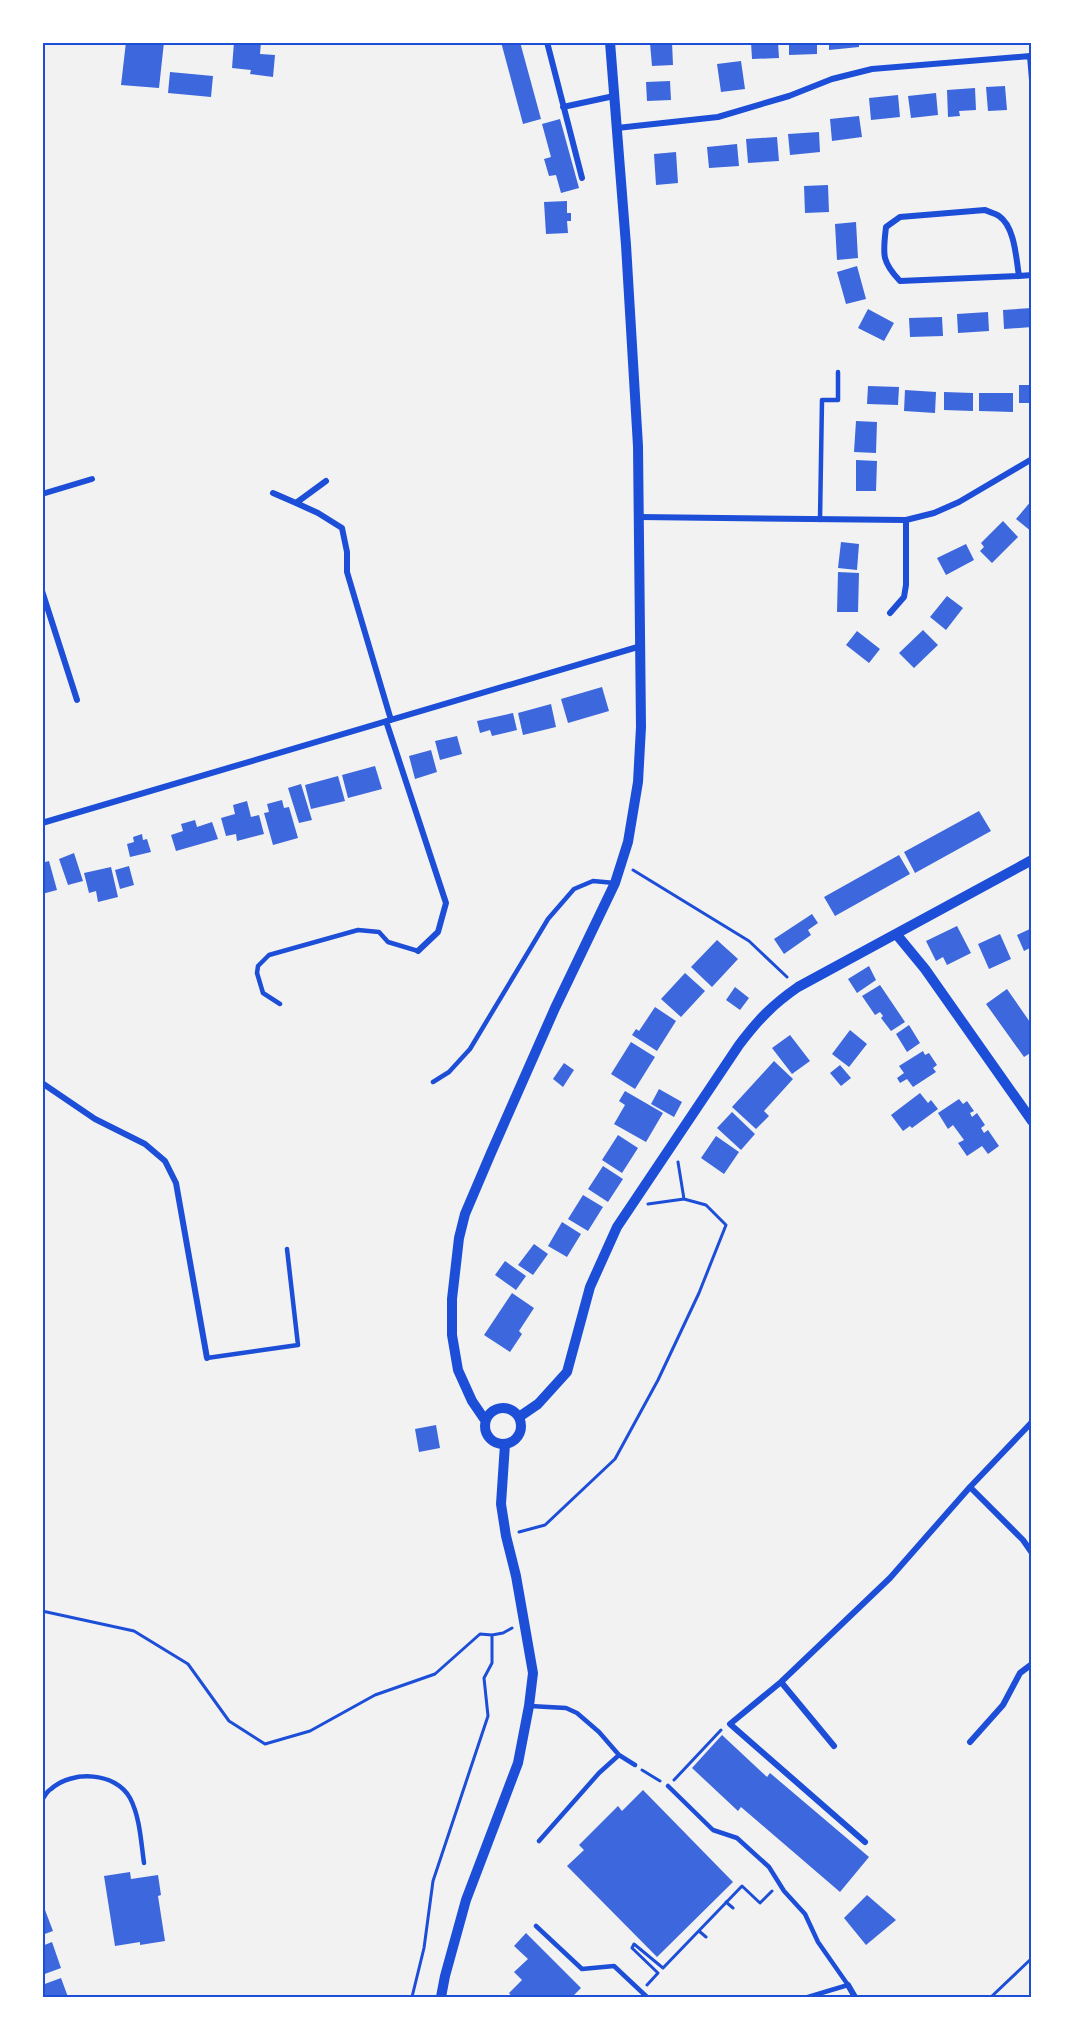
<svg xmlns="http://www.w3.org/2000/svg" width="1074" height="2039" viewBox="0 0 1074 2039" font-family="'Titillium Web',sans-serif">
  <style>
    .building { fill: #3d67dc }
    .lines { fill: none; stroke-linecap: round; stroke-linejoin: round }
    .path { stroke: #1d4ed8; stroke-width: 3 }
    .service { stroke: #1d4ed8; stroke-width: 4.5 }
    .minor { stroke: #1d4ed8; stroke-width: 6 }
    .tertiary { stroke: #1d4ed8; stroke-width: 10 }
    .neatline { fill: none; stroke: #1d4ed8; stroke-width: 2 }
  </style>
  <rect width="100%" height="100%" fill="#f2f2f2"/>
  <path class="building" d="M126 42H164L159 88 121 85Z
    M234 42H261L260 54 275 55 273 77 250 74 251 70 232 68Z
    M501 42H520L541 119 523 124Z
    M665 42H672L673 65 652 66 650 43Z
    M751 42H778L779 58 752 59Z
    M789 42H817V54L789 55Z
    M829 42H859V47L829 50Z
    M741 61 745 89 721 92 717 64Z
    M170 72 213 76 211 97 168 93Z
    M670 81 671 100 647 101 646 82Z
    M1005 86 1007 110 988 111 986 87Z
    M975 88 976 110 959 111 960 116 948 117 947 90Z
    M936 93 938 115 911 118 908 96Z
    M898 95 900 117 871 120 869 98Z
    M859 116 862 137 832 141 830 119Z
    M560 119 579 188 561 193 556 175 549 176 544 159 551 157 542 124Z
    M819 132 820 152 790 155 788 134Z
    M777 137 779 161 748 163 746 139Z
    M737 144 739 166 709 168 707 147Z
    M676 152 678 183 656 185 654 154Z
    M828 185 829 212 805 213 804 186Z
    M567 201V213H571V221H567L568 233 546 234 544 202Z
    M856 222 858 258 837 260 835 224Z
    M857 266 866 299 846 304 837 272Z
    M1032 308V327L1004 329 1003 310Z
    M868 309 894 323 884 341 858 328Z
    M988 312 989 331 958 333 957 314Z
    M942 317 943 336 910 337 909 318Z
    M1019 385H1032V403H1019Z
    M868 386 899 387 898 405 867 404Z
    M905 390 936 392 935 413 904 411Z
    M944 392 973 393V411L944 410Z
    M979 393H1013V412L979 411Z
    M856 421 877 422 876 453 854 452Z
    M856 460 877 461 876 491H856Z
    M1032 500V532L1016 519Z
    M1003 521 1018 537 992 563 980 551 984 547 981 543Z
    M841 542 859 544 857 570 838 568Z
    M966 544 974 560 946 575 937 558Z
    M838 572 859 573 858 612H837Z
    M947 596 963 608 946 630 930 617Z
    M923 630 938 645 914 668 899 653Z
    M857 631 880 649 869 663 846 645Z
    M602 687 609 711 568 723 561 699Z
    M551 704 556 727 523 735 518 713Z
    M513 713 517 730 492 736 490 730 480 733 477 721Z
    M457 736 462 754 440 760 435 741Z
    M431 750 437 772 415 779 409 756Z
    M375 766 382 789 348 798 342 775Z
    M338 776 345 801 311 809 305 785Z
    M301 784 312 820 299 823 288 788Z
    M282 800 284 808 289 807 298 838 273 845 264 813 269 812 267 804Z
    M247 801 251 817 259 815 264 834 237 841 236 834 226 836 221 818 235 814 233 805Z
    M979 811 991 831 915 873 904 852Z
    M195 820 197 827 212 822 218 839 176 851 171 835 183 831 181 824Z
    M142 834 143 840 147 839 151 852 130 857 127 844 134 842 133 837Z
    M74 853 83 881 68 885 59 859Z
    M899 855 910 874 835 916 824 897Z
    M49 861 57 890 42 894V863Z
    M129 866 134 885 120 889 115 870Z
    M111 867 118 897 98 902 96 891 89 893 84 873Z
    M812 914 818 923 808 930 811 935 784 954 774 939Z
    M957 926 971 953 947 965 943 957 936 961 926 941Z
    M1032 928V947L1024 951 1017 935Z
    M1000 934 1011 959 989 969 978 944Z
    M717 940 738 959 712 987 691 967Z
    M869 966 876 980 857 993 848 979Z
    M685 973 705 991 681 1017 661 999Z
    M880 985 905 1022 891 1031 881 1018 883 1016 880 1012 875 1015 862 996Z
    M735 987 749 998 740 1010 726 1000Z
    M1007 989 1032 1025V1052L1024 1057 986 1004Z
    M655 1007 676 1021 657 1051 632 1035 636 1029 639 1031Z
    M909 1025 920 1043 907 1052 896 1034Z
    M850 1030 867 1044 849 1067 832 1054Z
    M790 1035 810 1061 792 1074 772 1048Z
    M631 1042 655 1057 635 1089 611 1074Z
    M923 1051 925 1055 929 1053 937 1065 933 1068 936 1072 913 1087 907 1079 900 1083 897 1078 904 1073 899 1066Z
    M774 1061 793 1079 764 1111 769 1116 756 1129 732 1107Z
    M564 1063 574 1070 563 1087 553 1079Z
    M840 1065 851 1078 841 1086 830 1073Z
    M659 1089 682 1102 674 1117 651 1104Z
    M625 1091 663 1113 646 1142 614 1124 625 1105 619 1101Z
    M920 1093 928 1103 931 1100 938 1109 912 1128 910 1126 903 1131 891 1115Z
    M959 1099 963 1104 967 1101 974 1111 970 1113 972 1117 977 1113 985 1125 981 1128 984 1133 988 1130 999 1146 988 1154 982 1146 967 1156 958 1143 964 1140 953 1125 948 1129 938 1113Z
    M732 1112 755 1134 741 1150 717 1128Z
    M618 1135 638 1148 622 1173 602 1160Z
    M716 1136 739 1152 724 1174 701 1158Z
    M603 1166 623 1179 608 1202 588 1189Z
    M583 1195 603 1207 588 1231 568 1219Z
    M562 1222 581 1234 567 1257 548 1246Z
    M534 1244 548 1254 533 1275 518 1265Z
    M505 1261 526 1276 516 1290 495 1275Z
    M512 1293 534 1308 519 1331 522 1334 510 1352 484 1335Z
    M436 1425 440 1448 419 1452 415 1429Z
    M722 1735 767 1777 770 1773 869 1857 840 1892 741 1807 738 1811 692 1768Z
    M643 1790 733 1882 657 1957 567 1866 584 1850 579 1845 618 1806 622 1811Z
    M130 1872 131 1879 158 1875 161 1895 158 1896 165 1941 140 1945V1942L115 1946 104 1876Z
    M867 1895 896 1920 866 1945 844 1918Z
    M42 1902 53 1931 42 1935Z
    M526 1933 581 1988 572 1997H512L509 1993 522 1980 514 1972 528 1959 514 1946Z
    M52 1942 61 1968 42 1975V1946Z
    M61 1978 68 1997H42V1985Z"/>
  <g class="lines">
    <path class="path" d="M633 870 749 941 787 977
      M678 1162 684 1199
      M519 1532 545 1525 615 1459 658 1380 699 1293 726 1225 706 1205 684 1199 648 1204
      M42 1611 134 1631 188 1664 229 1721 265 1744 310 1731 375 1695 435 1674 480 1634 492 1635
      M642 1770 660 1781
      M674 1780 721 1730
      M726 1902 733 1908
      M699 1931 706 1937
      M647 1985 658 1973 632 1948 634 1944 663 1968 742 1886 760 1903 772 1891
      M412 1997 424 1948 433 1881 488 1716 484 1678 492 1663V1635L503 1633 512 1628
      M991 1997 1032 1958"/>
    <path class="service" d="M820 520 822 400H838V372
      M280 1004 263 993 257 973 258 966 269 955 358 930 379 932 388 942 418 951
      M433 1082 449 1072 470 1049 548 919 574 889 593 881 615 883
      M207 1358 298 1345 287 1249
      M530 1706 566 1708 577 1713 599 1732 619 1755 635 1765
      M668 1786 713 1830 737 1838 769 1867 784 1891 805 1914 818 1942 848 1985 808 1997
      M42 1800C45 1796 47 1791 51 1789 72 1770 116 1772 130 1798 140 1817 141 1842 144 1863
      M539 1841 599 1773 619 1755
      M536 1926 582 1969 614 1966 647 1997"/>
    <path class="minor" d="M547 42 582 178
      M563 107 614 96
      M617 128 718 117 789 96 832 79 872 69 1030 56 1032 80
      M1019 276C1016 258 1015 227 999 216 995 213 989 212 985 210L900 217 886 227C883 254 881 261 900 281L1019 276 1032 275
      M273 493 296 503 326 481
      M42 494 92 479
      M296 503 318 513 342 528 347 552V572L391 720
      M639 517 906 520 934 513 959 502 1032 459
      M42 591 77 700
      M890 613 904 597 906 585V520
      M386 721 446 903 438 932 418 951
      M42 823 641 646
      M42 1083 95 1119 145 1144 165 1161 176 1183 207 1358
      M970 1487 1023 1540 1032 1553
      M781 1682 834 1746
      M970 1742 1003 1705 1020 1673 1032 1664
      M865 1842 730 1724 781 1682 890 1578 970 1487 1032 1422
      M848 1985 855 1997"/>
    <path class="tertiary" d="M897 935 925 969 1032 1121
      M485 1426a18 18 0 1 1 36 0a18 18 0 1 1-36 0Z
      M519 1417 538 1404 567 1372 590 1287 617 1227 739 1045C758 1020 772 1005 798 987L1032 860
      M485 1420 472 1401 458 1370 452 1335V1299L459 1238 465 1214 491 1153 555 1008 615 883 628 842 638 782 641 727 638 446 626 245 610 42
      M441 1997 445 1976 466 1900 518 1763 529 1706 533 1673 516 1576 506 1536 501 1504 505 1444"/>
  </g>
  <rect width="1074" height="2039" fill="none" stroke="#ffffff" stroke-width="87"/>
  <rect x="44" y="44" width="986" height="1952" class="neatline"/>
</svg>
